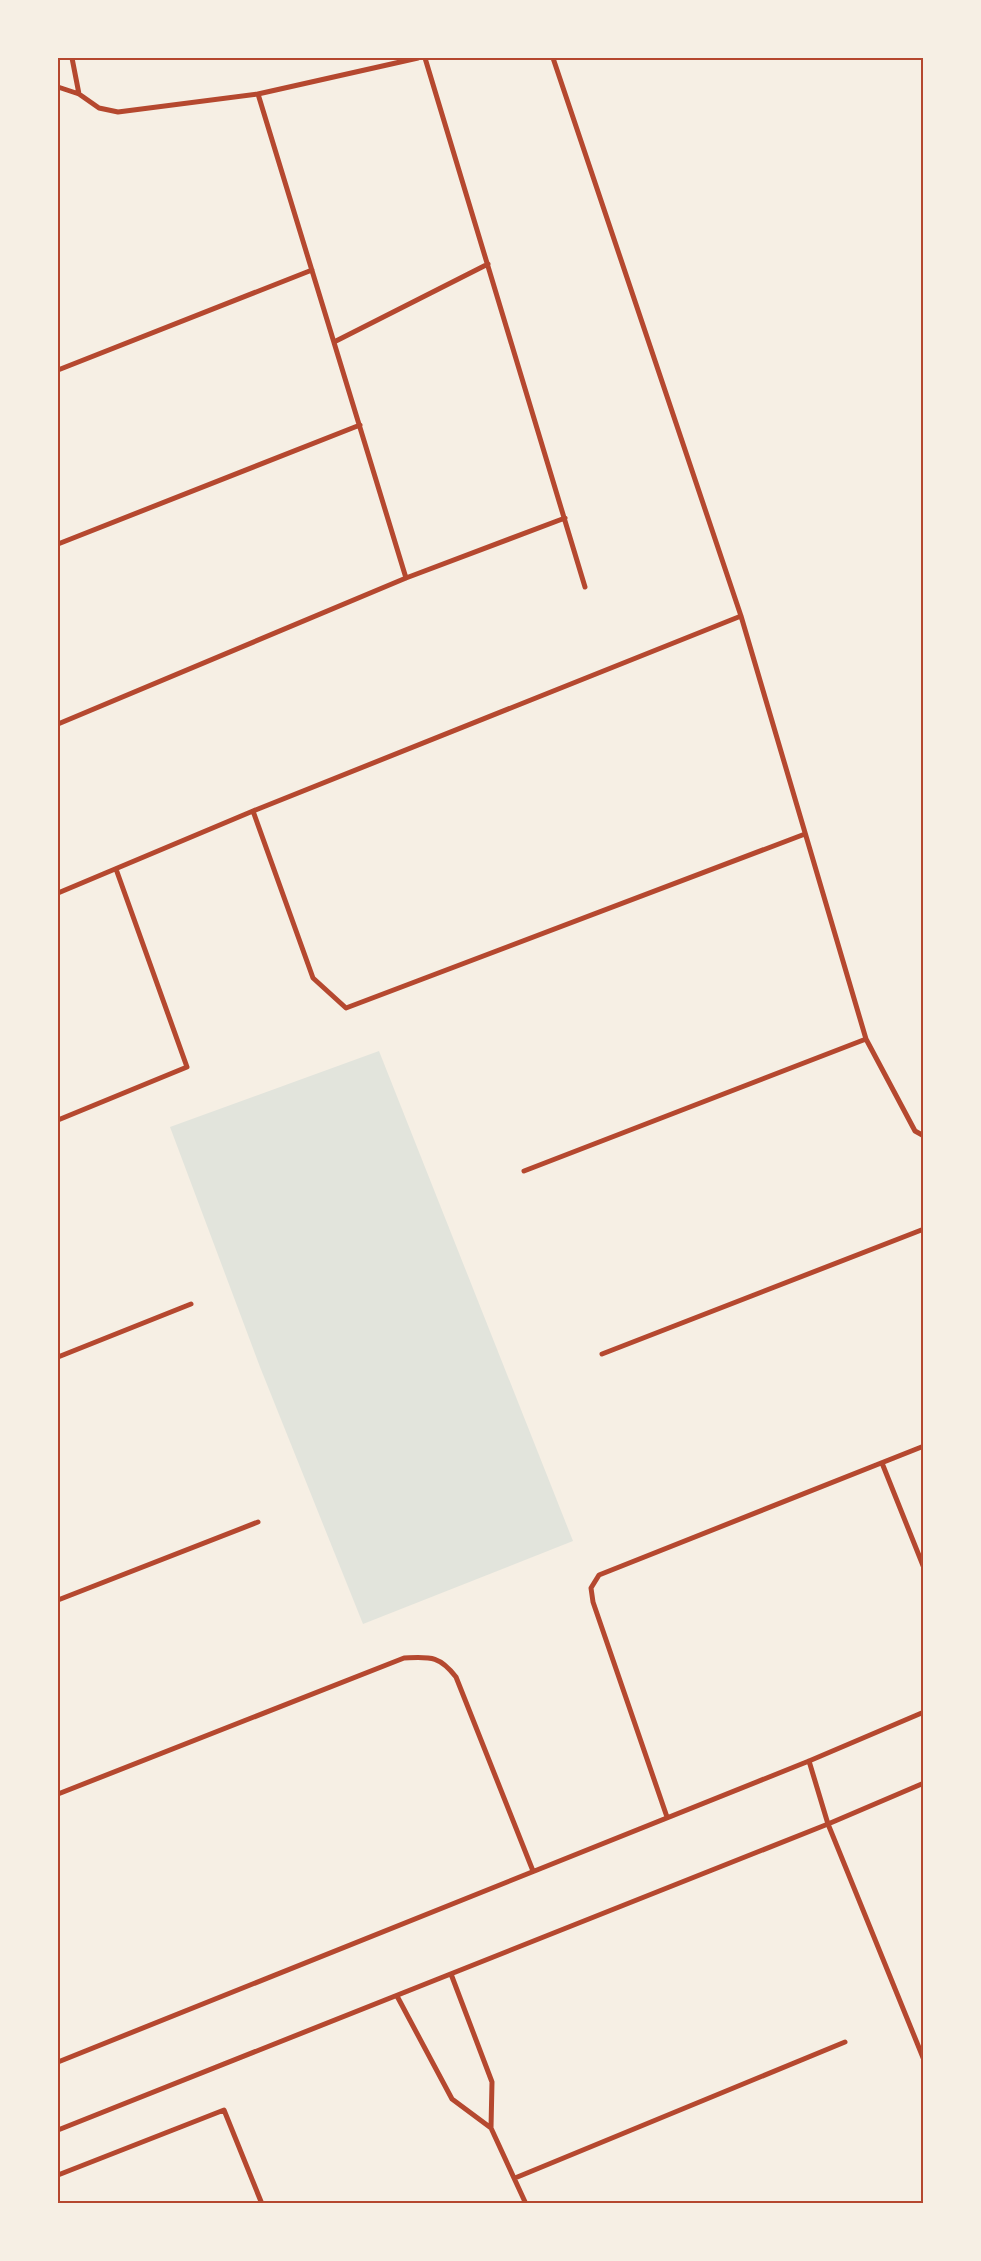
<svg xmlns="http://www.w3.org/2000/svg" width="981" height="2261" viewBox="0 0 981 2261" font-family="Cabin,sans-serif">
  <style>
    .green { fill: #e2e4dc }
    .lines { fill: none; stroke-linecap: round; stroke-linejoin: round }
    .minor { stroke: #b5482f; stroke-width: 5 }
    .neatline { fill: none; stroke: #b5482f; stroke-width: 2 }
  </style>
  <rect width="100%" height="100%" fill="#f6efe4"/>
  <path class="green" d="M379 1051 573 1541 363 1624 260 1367 170 1127Z"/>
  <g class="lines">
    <path class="minor" d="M72 58 79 94
      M425 58 585 587
      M553 58 741 616 866 1039 915 1131 924 1136
      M58 87 79 94 99 108 118 112 258 94 418 58
      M258 94 406 578
      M334 342 488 264
      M58 370 312 270
      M58 544 360 425
      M58 724 406 578 565 518
      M253 811 313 978 346 1008 805 834
      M58 893 253 811 741 616
      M58 1120 187 1067 116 869
      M524 1171 866 1039
      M602 1354 924 1229
      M58 1357 191 1304
      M882 1463 924 1568
      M58 1600 258 1522
      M809 1761 828 1824 924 2060
      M58 1794 404 1658C430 1657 439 1655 456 1677L533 1871
      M667 1817 593 1602 591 1588 599 1575 924 1446
      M451 1974 492 2082 491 2128 526 2204
      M397 1996 452 2099 491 2128
      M58 2062 809 1761 924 1712
      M58 2130 828 1824 924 1783
      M58 2175 224 2110 262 2204
      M515 2178 845 2042"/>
  </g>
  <rect width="981" height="2261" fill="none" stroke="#f6efe4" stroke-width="118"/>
  <rect x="59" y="59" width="863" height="2143" class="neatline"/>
</svg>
